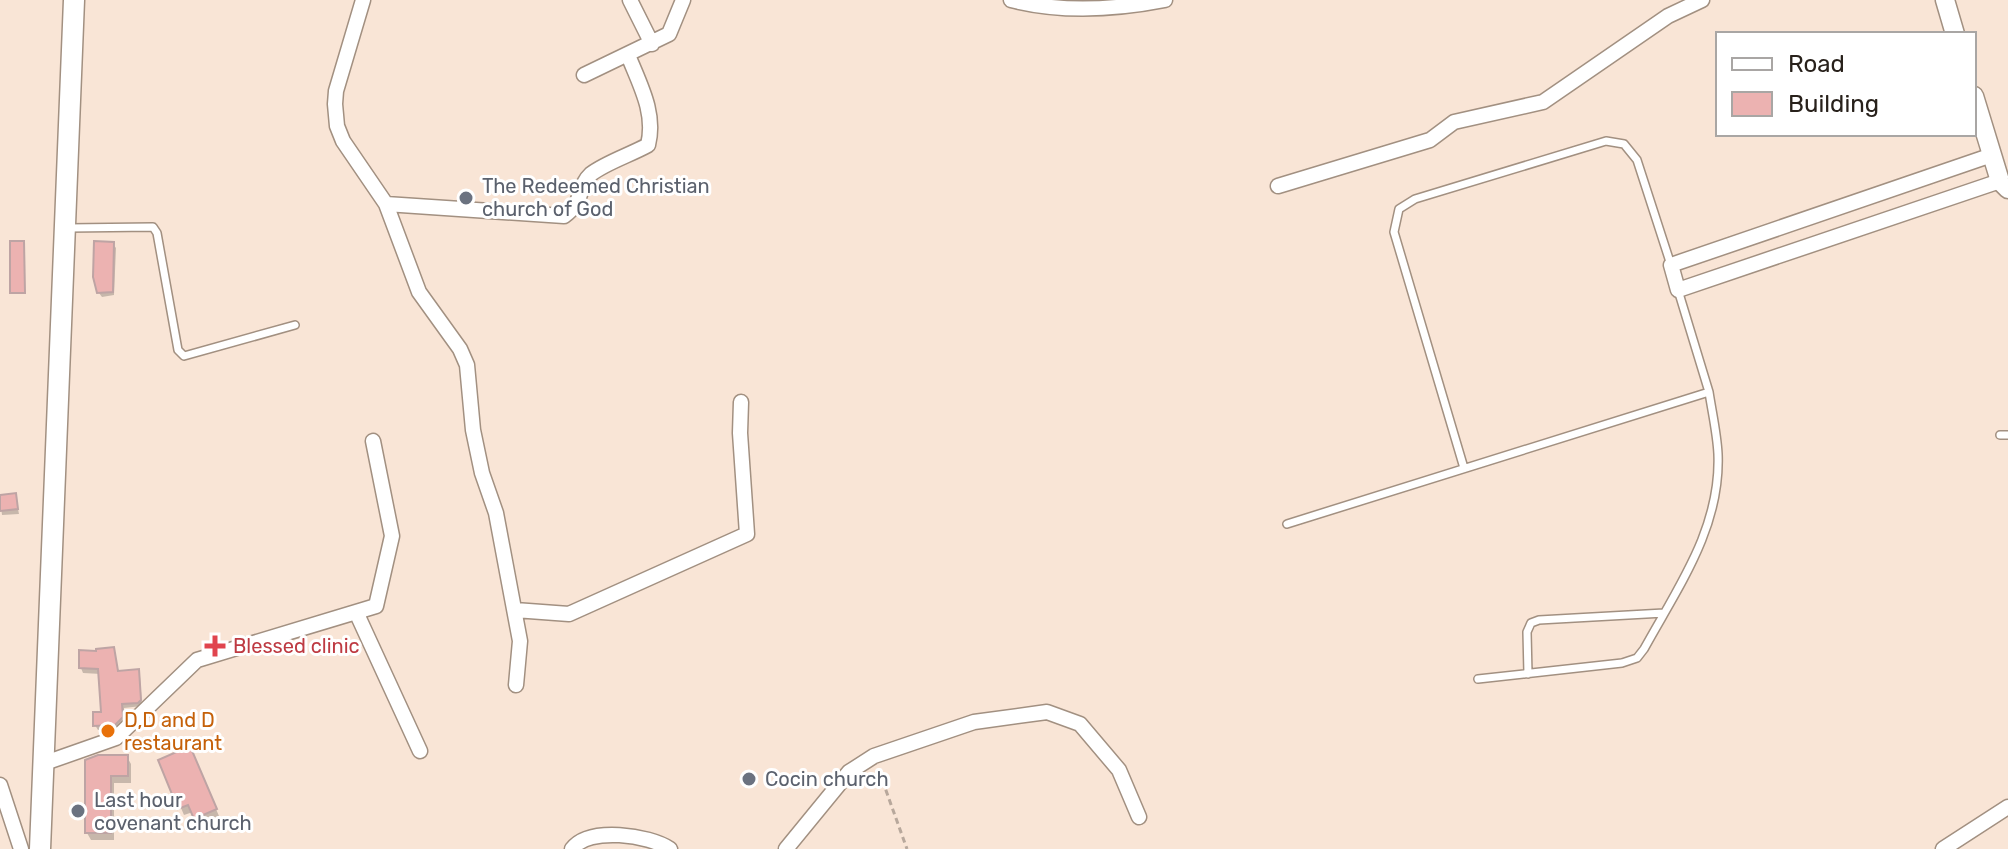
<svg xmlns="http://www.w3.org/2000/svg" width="2008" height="849" viewBox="0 0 2008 849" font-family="Rubik,sans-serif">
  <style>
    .shadow { fill: #0003 }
    .building { fill: #ecb2b1; stroke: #bea4a4; stroke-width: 2 }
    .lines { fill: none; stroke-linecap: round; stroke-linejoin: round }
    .lane-casing { stroke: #a29081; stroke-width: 10 }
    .street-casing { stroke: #a29081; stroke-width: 17 }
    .secondary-casing { stroke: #a29081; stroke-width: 21 }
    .primary-casing { stroke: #a29081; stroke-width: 23 }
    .path { stroke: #b8a89c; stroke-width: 3; stroke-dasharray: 6 4; stroke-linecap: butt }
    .lane { stroke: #fff; stroke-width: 7 }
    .street { stroke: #fff; stroke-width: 14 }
    .secondary { stroke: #fff; stroke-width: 18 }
    .primary { stroke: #fff; stroke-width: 20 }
    .worship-dot { fill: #6b7280; stroke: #fff; stroke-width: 3 }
    .health-dot { fill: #e0444e; stroke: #fff; stroke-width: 3 }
    .food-dot { fill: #e8710a; stroke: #fff; stroke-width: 3 }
    .labels { text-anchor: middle; stroke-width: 6; stroke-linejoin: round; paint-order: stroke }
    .worship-label { font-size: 20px; fill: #5b616d; stroke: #fff; text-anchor: start }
    .health-label { font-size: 20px; fill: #be3a42; stroke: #fff; text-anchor: start }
    .food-label { font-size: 20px; fill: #c56008; stroke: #fff; text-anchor: start }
  </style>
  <rect width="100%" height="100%" fill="#f9e5d6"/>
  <path class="shadow" d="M113 244 116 248 114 295 102 297 99 293Z
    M15 495 19 514 2 515 0 497Z
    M113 649 119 673 138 671 140 676 142 706 124 708 125 723 118 730H98L95 725 103 714 101 674 83 673 81 668 99 653Z
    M193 756 219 816 200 825 193 812 184 815 161 761Z
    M127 757 131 764V783H114V840H91L87 833V761Z"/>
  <path class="building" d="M10 241H24L25 293H10Z
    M94 241 114 242 113 292 97 293 93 277Z
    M16 493 18 509 0 511V495Z
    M114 647 118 671 139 669 141 700 138 703 122 704 123 717 115 725 93 726V712H101L98 669 79 668V650L96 651V649Z
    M190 746 217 809 194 819 188 805 178 809 158 760Z
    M98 755H128V776H111V833H85V760Z"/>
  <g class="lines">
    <defs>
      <path id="lane" d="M68 228 153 227 157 233 178 350 184 356 295 325
        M2000 435H2008
        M1464 468 1394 232 1399 209 1415 199 1606 141 1624 144 1637 160 1671 265
        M1287 524 1709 392 1678 290
        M1528 674 1527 632 1531 623 1539 620 1664 613
        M1478 679 1622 663 1637 658 1644 649C1678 587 1721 528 1718 454 1717 433 1712 412 1709 392"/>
      <path id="street" d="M363 0 336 91 335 104 337 126 343 141 386 204 419 292 460 349 467 365 473 430 482 473 496 513 520 641 516 685
        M630 0 652 44
        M1011 0C1062 13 1114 10 1165 0
        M584 75 669 34 683 0
        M1992 155 1671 265 1678 290 2000 181
        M1278 186 1430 140 1454 122 1543 102 1668 16 1702 0
        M386 204 564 216C585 201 577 187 591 174 605 163 632 154 648 145 656 113 640 85 628 55
        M515 610 569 614 747 534 740 433 741 402
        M357 614 420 751
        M42 764 116 738 197 660 376 606 392 536 373 441
        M0 785 21 849
        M572 849C589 826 649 835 670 849
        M786 849 849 772 874 756 974 722 1047 712 1080 724 1119 770 1139 817
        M1943 849 2008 807"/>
      <path id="secondary" d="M1945 0 1955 34
        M1974 96 2000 181 2008 189"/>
      <path id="primary" d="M40 849 74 0"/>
    </defs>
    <use href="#lane" class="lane-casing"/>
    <use href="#street" class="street-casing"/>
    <use href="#secondary" class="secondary-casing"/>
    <use href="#primary" class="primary-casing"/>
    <path class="path" d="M879 771 907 849"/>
    <use href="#lane" class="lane"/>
    <use href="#street" class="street"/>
    <use href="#secondary" class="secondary"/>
    <use href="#primary" class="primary"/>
  </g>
  <g class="worship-dot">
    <circle cx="466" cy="198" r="8"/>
    <circle cx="749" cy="779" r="8"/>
    <circle cx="78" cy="811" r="8"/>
  </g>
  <path class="health-dot" d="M211 634h8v8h8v8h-8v8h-8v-8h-8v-8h8z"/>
  <circle class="food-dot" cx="108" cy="731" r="8"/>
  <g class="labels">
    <g class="worship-label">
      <text x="482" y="193">The Redeemed Christian<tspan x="482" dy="23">church of God</tspan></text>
      <text x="765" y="786">Cocin church</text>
      <text x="94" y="807">Last hour<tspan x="94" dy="23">covenant church</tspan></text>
    </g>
    <g class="health-label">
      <text x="233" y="653">Blessed clinic</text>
    </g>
    <g class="food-label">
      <text x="124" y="727">D,D and D<tspan x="124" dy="23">restaurant</tspan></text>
    </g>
  </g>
  <rect x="1716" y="32" width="260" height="104" fill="#ffffff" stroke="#a9a6a4" stroke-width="2"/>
  <rect x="1732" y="58" width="40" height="12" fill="#ffffff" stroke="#a9a6a4" stroke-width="2"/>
  <text x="1788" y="72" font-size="24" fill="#28211b">Road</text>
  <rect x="1732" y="92" width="40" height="24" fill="#ecb2b1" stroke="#a9a6a4" stroke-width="2"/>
  <text x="1788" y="112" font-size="24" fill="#28211b">Building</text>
</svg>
